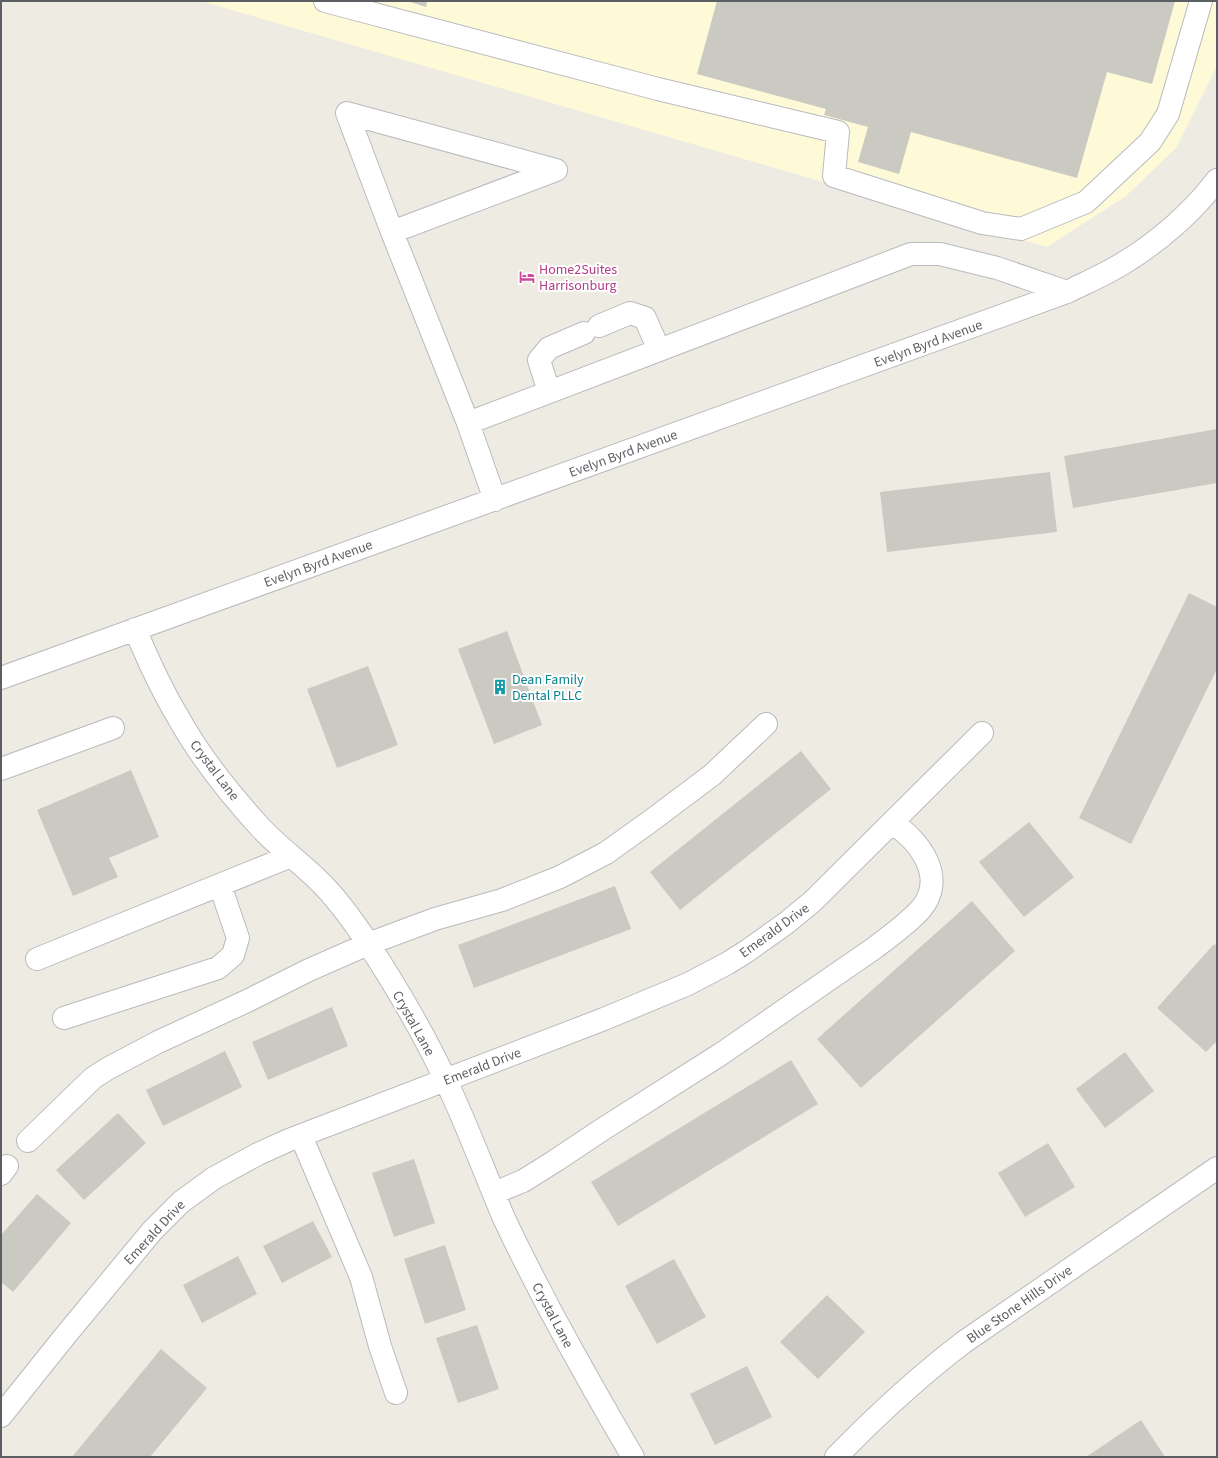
<svg xmlns="http://www.w3.org/2000/svg" width="1218" height="1458" viewBox="0 0 1218 1458" font-family="'Source Sans 3',sans-serif">
  <style>
    .commercial { fill: #fef9d7 }
    .building { fill: #cac9c2 }
    .lines { fill: none; stroke-linecap: round; stroke-linejoin: round }
    .minor-casing { stroke: #b8babf; stroke-width: 24 }
    .minor { stroke: #fff; stroke-width: 22 }
    .labels { text-anchor: middle; stroke-width: 4; stroke-linejoin: round; paint-order: stroke }
    .hotel-label { font-size: 14px; fill: #b23c85; stroke: #fff; text-anchor: start }
    .street-label { font-size: 14px; fill: #5b5e63; stroke: #fff }
    .culture-label { font-size: 14px; fill: #0d838f; stroke: #fff; text-anchor: start }
  </style>
  <rect width="100%" height="100%" fill="#eeece2"/>
  <path class="commercial" d="M201 1H1217V66L1176 148 1126 196 1047 247Z"/>
  <path class="building" d="M407 1H427L426 7Z
    M717 1H1175L1152 84 1107 72 1077 178 911 132 899 174 858 162 868 127 824 115 826 109 697 74Z
    M1217 429V483L1073 508 1064 456Z
    M1050 472 1057 532 887 552 880 492Z
    M1189 593 1217 607V669L1131 844 1079 818Z
    M507 631 542 725 494 744 458 649Z
    M368 666 398 745 337 768 307 689Z
    M801 751 831 789 680 910 650 872Z
    M131 770 159 837 109 858 118 877 73 896 37 810Z
    M1029 822 1074 877 1024 917 979 862Z
    M615 886 631 929 474 988 458 945Z
    M972 901 1015 951 861 1088 817 1039Z
    M1214 944 1217 946V1041L1206 1052 1157 1008Z
    M332 1007 348 1046 268 1080 252 1042Z
    M225 1051 242 1087 163 1126 146 1090Z
    M1125 1052 1154 1091 1105 1128 1076 1089Z
    M791 1060 818 1104 618 1226 591 1182Z
    M118 1113 146 1143 84 1200 56 1170Z
    M1048 1143 1075 1187 1025 1217 998 1173Z
    M414 1159 435 1223 394 1237 372 1173Z
    M37 1194 71 1223 13 1292 1 1282V1235Z
    M313 1221 332 1257 282 1283 263 1246Z
    M445 1245 466 1310 425 1324 404 1259Z
    M238 1256 257 1294 202 1323 183 1285Z
    M674 1259 706 1317 657 1344 625 1286Z
    M827 1295 865 1332 818 1379 780 1342Z
    M477 1325 499 1389 458 1403 436 1338Z
    M161 1349 207 1388 150 1457H72Z
    M747 1366 772 1417 715 1445 690 1394Z
    M1141 1420 1165 1457H1086Z"/>
  <g class="lines">
    <defs>
      <path id="minor" d="M325 1 658 89 838 132 834 176 982 223 1021 229 1086 202 1150 142 1168 114 1201 1
        M392 232 347 113 556 170 392 232 468 423
        M599 326 630 313 645 318 659 350
        M549 392 539 360 549 348 584 333
        M495 500 468 423 911 254H940L997 268 1067 292
        M135 629C148 660 161 689 178 717 200 757 229 793 260 827 277 846 299 861 317 879 337 898 354 922 369 945 397 988 424 1034 446 1081 467 1125 484 1171 503 1216 517 1247 533 1277 549 1308 576 1358 604 1408 633 1457
        M1 678 1067 292C1085 283 1104 275 1122 264 1157 243 1192 213 1217 180
        M1 769 113 728
        M37 959 291 856
        M64 1018 218 968 233 955 238 938 220 885
        M301 1136 361 1277 380 1346 396 1393
        M28 1141 93 1078 107 1069 158 1042 247 1001 309 970 368 944 435 919 502 900 560 877 606 853 648 823 712 775 766 724
        M1 1174 7 1166
        M494 1193 523 1181 555 1161 603 1129 721 1054 873 949C889 937 906 925 920 910 948 879 920 840 892 823
        M1 1416 65 1336 152 1231 181 1202 214 1178 258 1154 289 1140 604 1019 688 984 728 963 747 951 785 924 813 901 982 733
        M836 1457C876 1416 918 1377 964 1342L1217 1168"/>
    </defs>
    <use href="#minor" class="minor-casing"/>
    <use href="#minor" class="minor"/>
  </g>
  <defs>
    <symbol id="hotel-bare" viewBox="-9 -9 18 18"><path d="M-6-4.5h1.5V1H6V5H4.5V3h-9V5H-6ZM-4 0a1.8 1.8 0 1 1 3.6 0ZM.5 0V-2.5h3Q6-2.5 6 0Z" fill="#d1479c" stroke="#fff" stroke-width="2.5" paint-order="stroke"/></symbol>
    <symbol id="building-bare" viewBox="-9 -9 18 18"><path d="M-4-6H4V6H1V3H-1V6H-4ZM-2.5-4.3h1.7v1.8h-1.7ZM.8-4.3h1.7v1.8H.8ZM-2.5-1h1.7V.8h-1.7ZM.8-1h1.7V.8H.8Z" fill="#0f9aa8" stroke="#fff" stroke-width="2.5" paint-order="stroke"/></symbol>
  </defs>
  <g fill-rule="evenodd">
    <use href="#hotel-bare" x="516" y="266" width="22" height="22"/>
    <use href="#building-bare" x="489" y="676" width="22" height="22"/>
  </g>
  <g class="labels">
    <g class="hotel-label">
      <text x="539" y="274">Home2Suites<tspan x="539" dy="16">Harrisonburg</tspan></text>
    </g>
    <g class="street-label">
      <text transform="translate(928 343) rotate(-20)" y="5">Evelyn Byrd Avenue</text>
      <text transform="translate(623 453) rotate(-20)" y="5">Evelyn Byrd Avenue</text>
      <text transform="translate(318 563) rotate(-20)" y="5">Evelyn Byrd Avenue</text>
      <text transform="translate(215 770) rotate(53)" y="5">Crystal Lane</text>
      <text transform="translate(774 930) rotate(-36)" y="5">Emerald Drive</text>
      <text transform="translate(414 1023) rotate(61)" y="5">Crystal Lane</text>
      <text transform="translate(482 1066) rotate(-21)" y="5">Emerald Drive</text>
      <text transform="translate(154 1232) rotate(-47)" y="5">Emerald Drive</text>
      <text transform="translate(1019 1304) rotate(-35)" y="5">Blue Stone Hills Drive</text>
      <text transform="translate(553 1315) rotate(62)" y="5">Crystal Lane</text>
    </g>
    <g class="culture-label">
      <text x="512" y="684">Dean Family<tspan x="512" dy="16">Dental PLLC</tspan></text>
    </g>
  </g>
  <rect width="1218" height="1458" fill="none" stroke="#5b5e63" stroke-width="4"/>
</svg>
